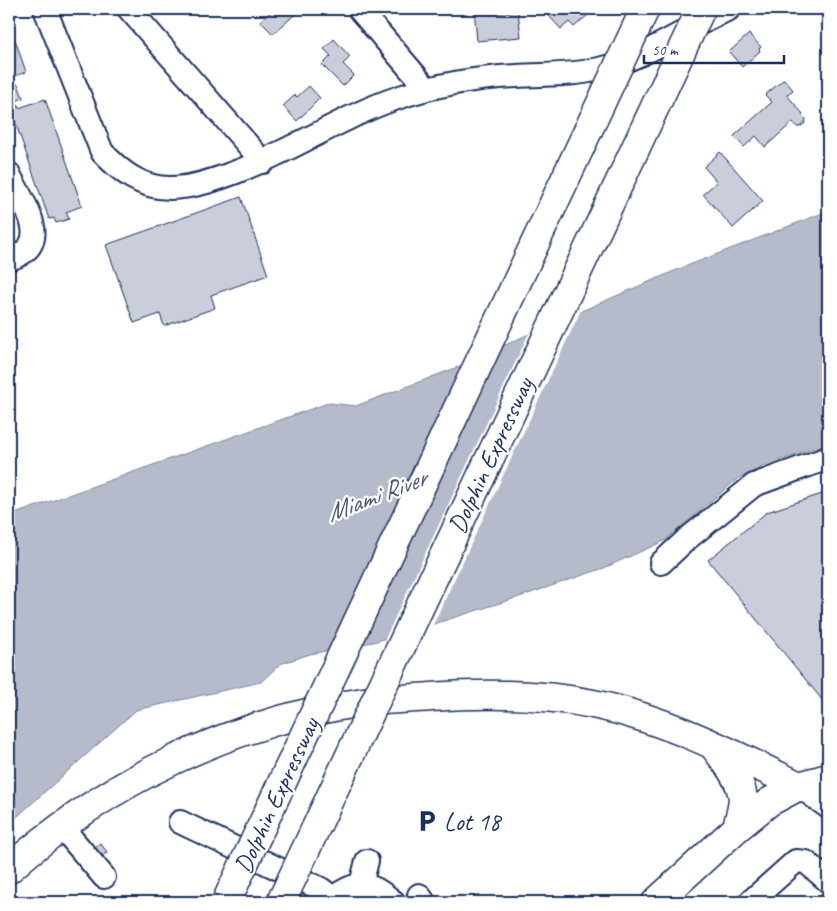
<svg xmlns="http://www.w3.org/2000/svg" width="837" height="911" viewBox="0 0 837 911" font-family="Caveat,sans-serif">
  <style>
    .water { fill: #b5bbca; stroke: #77839f }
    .pier { fill: #fff }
    .building { fill: #caceda; stroke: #1b2f5e }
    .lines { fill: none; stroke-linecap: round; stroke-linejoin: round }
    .minor-casing { stroke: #1b2f5e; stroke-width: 26 }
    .major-casing { stroke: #1b2f5e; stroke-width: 31 }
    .minor { stroke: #fff; stroke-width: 22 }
    .major { stroke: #fff; stroke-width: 28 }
    .highway-bridge-casing { stroke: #1b2f5e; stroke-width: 31; stroke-linecap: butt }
    .highway-bridge { stroke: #fff; stroke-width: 28 }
    .labels { text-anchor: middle; stroke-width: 4.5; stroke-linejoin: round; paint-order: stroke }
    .street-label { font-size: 25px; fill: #1b2f5e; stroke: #fff }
    .poi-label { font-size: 25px; fill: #1b2f5e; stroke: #fff; text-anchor: start }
    .water-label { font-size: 26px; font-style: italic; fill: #49597e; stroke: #fff }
  </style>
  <rect width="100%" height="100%" fill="#fff"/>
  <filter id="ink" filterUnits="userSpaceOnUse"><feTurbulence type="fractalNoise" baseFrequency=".02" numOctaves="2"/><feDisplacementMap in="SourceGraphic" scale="10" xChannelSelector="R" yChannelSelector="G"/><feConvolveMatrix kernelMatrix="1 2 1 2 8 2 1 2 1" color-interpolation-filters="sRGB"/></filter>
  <g filter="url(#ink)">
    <path class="water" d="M828 211V443L762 467 736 480 664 541 604 568 519 597 418 629 373 642 310 654 280 664 261 682 136 710 9 824V516L328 403 356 406 458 367 544 327 679 269Z"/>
    <path class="pier" d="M582 308 432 627 384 641 530 331Z"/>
    <path class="building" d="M274 9H301L273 34 260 21Z
      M474 9H489V14L518 11 521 37 477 41Z
      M556 9H582L588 15 574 27 569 22 561 29 549 16Z
      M9 22 26 72 10 78 12 86 18 84 23 98 16 101 19 108 45 99 82 206 66 212 69 219 56 223 54 218 49 219 9 104Z
      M749 34 761 47 759 49 760 51 742 67 729 52Z
      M334 39 350 57 343 64 354 75 343 86 322 65 331 56 324 49Z
      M784 79 793 90 787 95 803 114 802 115 806 119 805 123 800 127H797L793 122 765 147 756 136 744 147 734 136 772 102 765 95Z
      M309 86 320 98 297 121 283 106 295 95 297 97Z
      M720 152 763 201 733 228 703 194 717 182 704 167Z
      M241 197 268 275 211 295 215 308 164 326 160 314 134 323 106 245Z
      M828 492V707L708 560 767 512Z
      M100 843 107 852 98 860H78Z"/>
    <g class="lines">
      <defs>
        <path id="minor" d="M45 9 102 152C121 172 141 188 170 188 192 188 215 180 236 172 292 151 341 117 397 98 435 85 476 78 516 76 543 74 571 76 599 69 645 58 685 29 729 9
          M129 9 263 162
          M359 9 427 89
          M9 174C22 202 57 245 9 259
          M661 563 687 539 754 485 828 458
          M799 786 828 807
          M180 822 321 889 333 898C359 878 370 883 394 902
          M61 826 104 877
          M361 884 367 861
          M419 895 424 902
          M750 902 796 861 806 862 828 881"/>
        <path id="major" d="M713 745C723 759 739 776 742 793 745 804 739 817 737 828
          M9 869C108 781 231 722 363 702 385 699 409 699 431 697 485 693 539 693 593 704 666 719 732 753 799 786
          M656 902 737 828 769 802 799 786 828 778"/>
      </defs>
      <use href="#minor" class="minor-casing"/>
      <use href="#major" class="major-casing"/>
      <use href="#minor" class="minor"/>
      <use href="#major" class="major"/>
      <defs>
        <path id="highway-bridge" d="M226 902 645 9
          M281 902 701 9"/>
      </defs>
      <use href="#highway-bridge" class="highway-bridge-casing"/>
      <use href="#highway-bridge" class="highway-bridge"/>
    </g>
  </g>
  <defs>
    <symbol id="parking-bare" viewBox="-9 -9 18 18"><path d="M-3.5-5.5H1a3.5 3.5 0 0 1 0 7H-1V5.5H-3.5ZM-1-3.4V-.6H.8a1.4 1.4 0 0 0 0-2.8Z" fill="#1b2f5e" stroke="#fff" stroke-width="2.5" paint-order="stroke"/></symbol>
  </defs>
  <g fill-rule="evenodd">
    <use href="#parking-bare" x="411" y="805" width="32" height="32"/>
  </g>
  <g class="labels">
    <g class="street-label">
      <text transform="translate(490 455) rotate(-65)" y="9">Dolphin Expressway</text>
      <text transform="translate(276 795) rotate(-65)" y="9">Dolphin Expressway</text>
    </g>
    <g class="poi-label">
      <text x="444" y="830">Lot 18</text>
    </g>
    <g class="water-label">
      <text transform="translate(376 495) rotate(-21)" y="9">Miami River</text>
    </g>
  </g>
  <rect width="837" height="911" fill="none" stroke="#fff" stroke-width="30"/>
  <rect x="15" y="15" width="807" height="881" fill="none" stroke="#1b2f5e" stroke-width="2" filter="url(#ink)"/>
  <path d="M644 55v8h140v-8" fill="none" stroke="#1b2f5e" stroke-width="2.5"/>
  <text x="652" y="55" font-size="15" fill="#1b2f5e" stroke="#ffffff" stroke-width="4" paint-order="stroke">50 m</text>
</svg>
